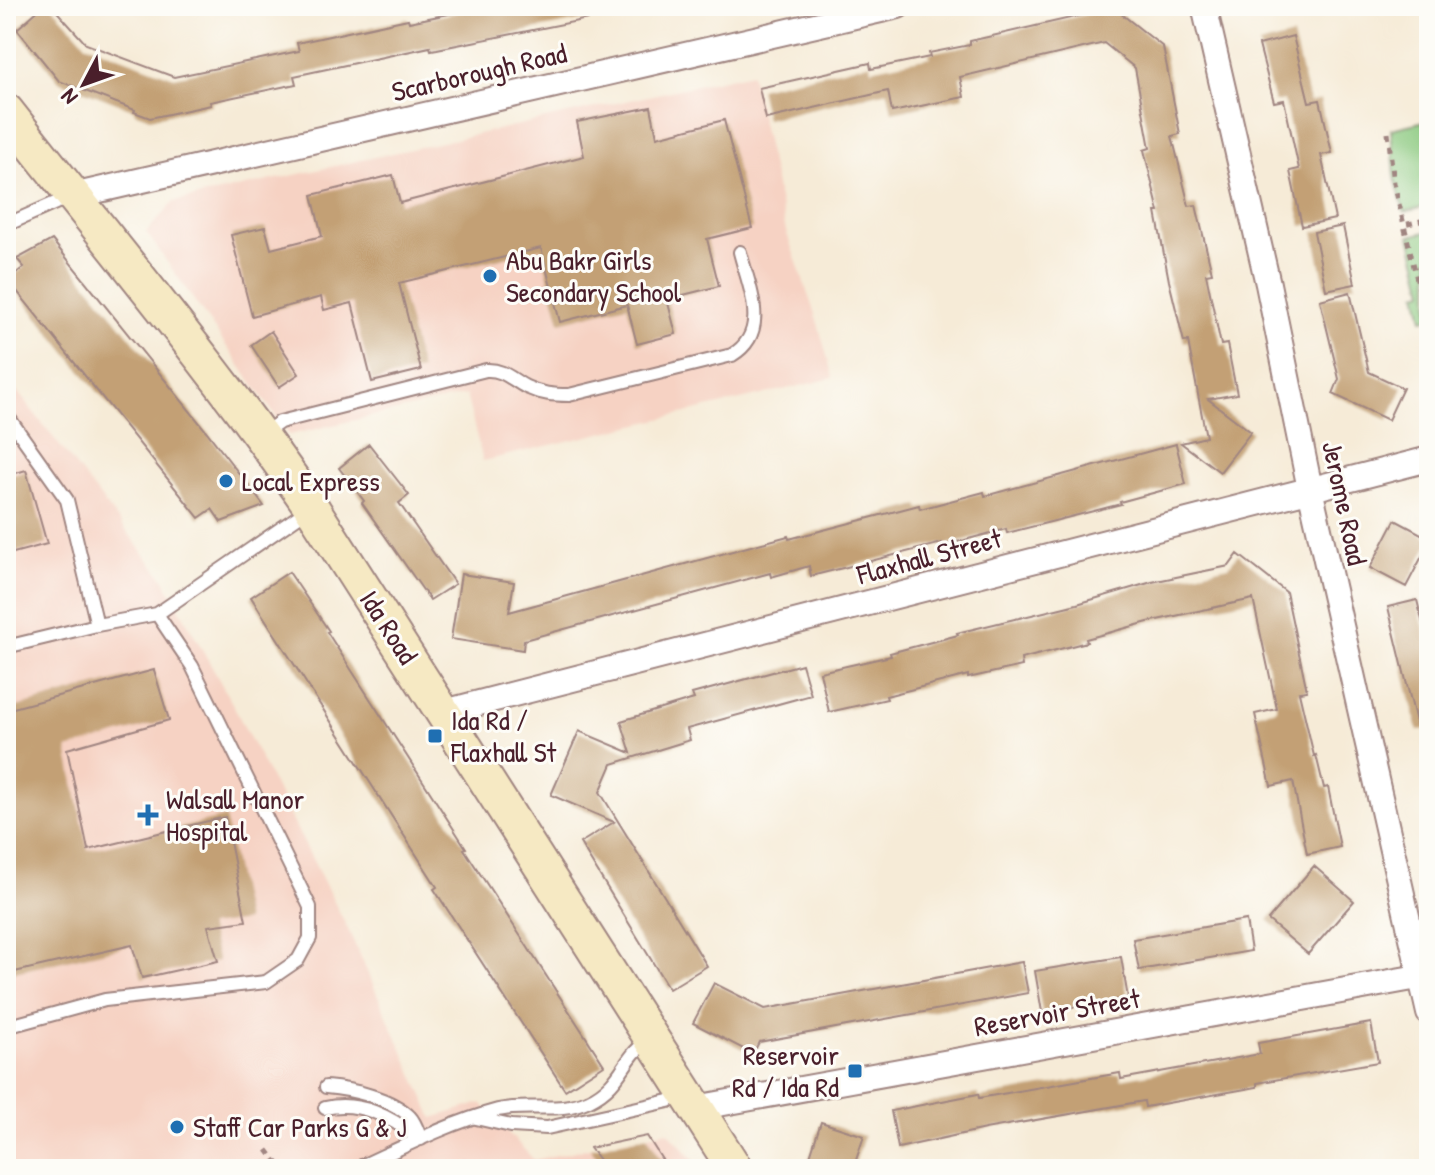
<svg xmlns="http://www.w3.org/2000/svg" width="1435" height="1175" viewBox="0 0 1435 1175" font-family="'Patrick Hand',sans-serif">
  <style>
    .built { fill: #f6d2c3 }
    .green { fill: #8bc980; stroke: #6a7456; stroke-width: 2 }
    .building { fill: #c3a074 }
    .lines { fill: none; stroke-linecap: round; stroke-linejoin: round }
    .lane-casing { stroke: #a08581; stroke-width: 16 }
    .street-casing { stroke: #a08581; stroke-width: 28 }
    .secondary-casing { stroke: #a08581; stroke-width: 38 }
    .path { stroke: #a08581; stroke-width: 5; stroke-dasharray: 6 6; stroke-linecap: butt }
    .lane { stroke: #fff; stroke-width: 12 }
    .street { stroke: #fff; stroke-width: 24 }
    .secondary { stroke: #f6e9c3; stroke-width: 34 }
    .poi-dot { fill: #1f6fb2; stroke: #fdfcf7; stroke-width: 3 }
    .labels { text-anchor: middle; stroke-width: 6; stroke-linejoin: round; paint-order: stroke }
    .street-label { font-size: 28px; fill: #4a1f2b; stroke: #fdfcf7 }
    .poi-label { font-size: 28px; fill: #4a1f2b; stroke: #fdfcf7; text-anchor: start }
  </style>
  <rect width="100%" height="100%" fill="#fdfcf7"/>
  <filter id="ink" filterUnits="userSpaceOnUse"><feTurbulence type="fractalNoise" baseFrequency=".0125" numOctaves="2"/><feDisplacementMap in="SourceGraphic" scale="16" xChannelSelector="R" yChannelSelector="G"/><feConvolveMatrix kernelMatrix="1 2 1 2 8 2 1 2 1" color-interpolation-filters="sRGB"/></filter>
  <filter id="wash" filterUnits="userSpaceOnUse"><feTurbulence type="fractalNoise" baseFrequency=".006" numOctaves="4" result="noise"/><feDisplacementMap in="SourceGraphic" scale="32" xChannelSelector="R" yChannelSelector="G"/><feGaussianBlur stdDeviation="1.8" result="paint"/><feColorMatrix in="noise" values="0 0 0 0 0 0 0 0 0 0 0 0 0 0 0 0 0 1.4 0 .05"/><feComposite in="paint" operator="in"/></filter>
  <g filter="url(#wash)">
    <rect width="100%" height="100%" fill="#f6ebd7"/>
    <path class="built" d="M751 73 786 231 817 320 833 378 483 461 466 395 289 435 146 232 174 202Z
      M6 377 161 575 233 705 346 925 433 1118 481 1103 534 1160 667 1131 699 1165 693 1169H6Z"/>
    <path class="green" d="M1429 120V206L1404 212 1395 177 1391 129Z
      M1429 231V318L1423 319 1417 293 1424 291 1410 236Z"/>
    <g id="blocks">
      <path class="building" d="M43 6H52L86 44 174 77 299 51 297 43 408 19 409 22 488 6H597L598 17 437 49 431 50 430 47 294 76 296 84 210 102 211 105 150 118 134 112 135 110 59 81 17 29Z
        M1114 8 1163 47 1180 134 1172 136 1189 206 1196 205 1212 273 1206 274 1221 345 1227 344 1237 394 1208 399 1251 432 1220 472 1181 443 1206 437 1188 341 1184 342 1169 281 1156 212H1159L1144 150 1150 148 1135 68 1104 43 960 77 964 97 892 112 888 91 766 119 759 88 870 63 871 69 930 57 929 53 970 45V41Z
        M1293 36 1309 102 1320 100 1332 153 1321 155 1335 219 1302 226 1290 171 1299 169 1284 100 1274 102 1259 45Z
        M651 107 657 137 724 120 752 228 707 239 719 286 667 299 676 334 637 344 627 305 560 322 541 248 399 283 421 370 372 382 352 303 324 310 321 297 252 316 231 235 265 227 271 249 322 236 312 195 393 175 400 203 584 156 577 122Z
        M1343 226 1355 284 1326 290 1314 232Z
        M52 240 207 432 264 506 221 522 212 509 199 518 8 280 24 267 17 259Z
        M1350 292 1369 372 1403 388 1388 420 1333 394 1339 379 1320 300Z
        M271 331 299 374 279 387 251 345Z
        M369 444 409 495 399 503 455 584 430 600 362 503 364 501 339 468Z
        M1176 444 1186 484 1120 502 1121 504 1007 533 1006 529 942 546V543L811 576 809 566 771 577 770 573 524 640 523 650 451 639 461 574 514 582 509 612 788 536 789 539 919 505 920 509 984 492 985 496Z
        M26 470 47 544 6 555V476Z
        M1395 520 1429 538V543L1406 587 1370 568Z
        M1238 554 1286 592 1307 691 1299 692 1314 756 1316 755 1324 788 1328 787 1340 847 1307 854 1293 781 1271 786 1255 714 1277 709 1253 599 1148 622 1086 639 1087 642 1021 659 1022 666 968 678V675L886 696 887 699 829 712 820 672 891 656 890 653 958 635 957 633 1077 604 1152 582 1229 566Z
        M289 572 329 631 327 632 466 848 464 849 604 1065 565 1090 434 889 437 887 251 597Z
        M1417 600 1429 648V729L1418 730 1388 607Z
        M802 664 811 695 687 729 690 740 612 764 600 792 707 966 669 989 580 843 614 822 551 795 579 731 631 753 621 721 694 699 692 694Z
        M154 670 169 720 67 749 88 850 225 817 246 921 208 926 218 961 142 978 132 945 6 974V710Z
        M1314 866 1354 901 1308 954 1268 920Z
        M1246 920 1251 951 1139 970 1133 939Z
        M1121 957 1128 998 1042 1012 1035 971Z
        M1022 962 1028 993 759 1042 753 1054 693 1023 714 983 765 1009Z
        M1371 1023 1378 1062 1257 1083V1087L1145 1107 1144 1101 985 1129 898 1148 891 1111 978 1094 979 1098 1120 1073 1121 1079 1260 1054 1258 1043Z
        M821 1122 864 1136 853 1169H806Z
        M647 1136 668 1169H606L590 1148Z"/>
    </g>
  </g>
  <g filter="url(#ink)">
    <use href="#blocks" fill-opacity="0" stroke="#a08581" stroke-width="2"/>
    <g class="lines">
      <defs>
        <path id="lane" d="M6 225 69 197
          M6 414 67 500 97 625
          M261 435 280 422 486 370C503 369 511 379 526 387 541 394 553 395 569 395L732 355C771 332 749 288 740 252
          M6 647 97 625 157 614 309 509
          M6 1027 105 1000 266 982 298 960 310 938V907L192 666 157 614
          M326 1087C351 1089 392 1098 410 1117 415 1122 418 1132 421 1139
          M325 1108C360 1100 391 1117 418 1138
          M476 1118 511 1126 547 1128 669 1101 683 1092
          M355 1169C401 1148 449 1123 498 1110 528 1103 560 1114 589 1100 623 1084 623 1056 648 1041"/>
        <path id="street" d="M1204 6 1268 284 1310 489 1429 1013
          M73 196 898 6
          M444 712 1429 459
          M696 1108 1429 975"/>
        <path id="secondary" d="M6 111C109 242 217 370 312 508L735 1169"/>
      </defs>
      <use href="#lane" class="lane-casing"/>
      <use href="#street" class="street-casing"/>
      <use href="#secondary" class="secondary-casing"/>
      <path class="path" d="M1388 133 1394 183 1404 225
        M1420 292 1404 225 1429 219
        M267 1150 282 1169"/>
      <use href="#lane" class="lane"/>
      <use href="#street" class="street"/>
      <use href="#secondary" class="secondary"/>
    </g>
  </g>
  <g class="poi-dot">
    <circle cx="490" cy="276" r="8"/>
    <circle cx="226" cy="481" r="8"/>
    <rect x="427" y="728" width="16" height="16" rx="4"/>
    <path d="M144 803h8v8h8v8h-8v8h-8v-8h-8v-8h8z"/>
    <rect x="847" y="1063" width="16" height="16" rx="4"/>
    <circle cx="177" cy="1127" r="8"/>
  </g>
  <g class="labels">
    <g class="street-label">
      <text transform="translate(479 72) rotate(-13)" y="10">Scarborough Road</text>
      <text transform="translate(1345 503) rotate(78)" y="10">Jerome Road</text>
      <text transform="translate(929 556) rotate(-15)" y="10">Flaxhall Street</text>
      <text transform="translate(389 627) rotate(57)" y="10">Ida Road</text>
      <text transform="translate(1057 1012) rotate(-10)" y="10">Reservoir Street</text>
    </g>
    <g class="poi-label">
      <text x="506" y="270">Abu Bakr Girls<tspan x="506" dy="32">Secondary School</tspan></text>
      <text x="242" y="491">Local Express</text>
      <text x="451" y="730">Ida Rd /<tspan x="451" dy="32">Flaxhall St</tspan></text>
      <text x="166" y="809">Walsall Manor<tspan x="166" dy="32">Hospital</tspan></text>
      <text x="839" y="1065" text-anchor="end">Reservoir<tspan x="839" dy="32">Rd / Ida Rd</tspan></text>
      <text x="193" y="1137">Staff Car Parks G &amp; J</text>
    </g>
  </g>
  <rect width="1435" height="1175" fill="none" stroke="#fdfcf7" stroke-width="32"/>
  <g transform="translate(84 84) rotate(229)" stroke="#fdfcf7" stroke-width="6" paint-order="stroke">
  <path d="M0-6L14 30L0 20L-14 30Z" fill="#4a1f2b"/>
  <text y="-12" font-size="22" font-weight="bold" text-anchor="middle" fill="#4a1f2b">N</text>
  </g>
</svg>
